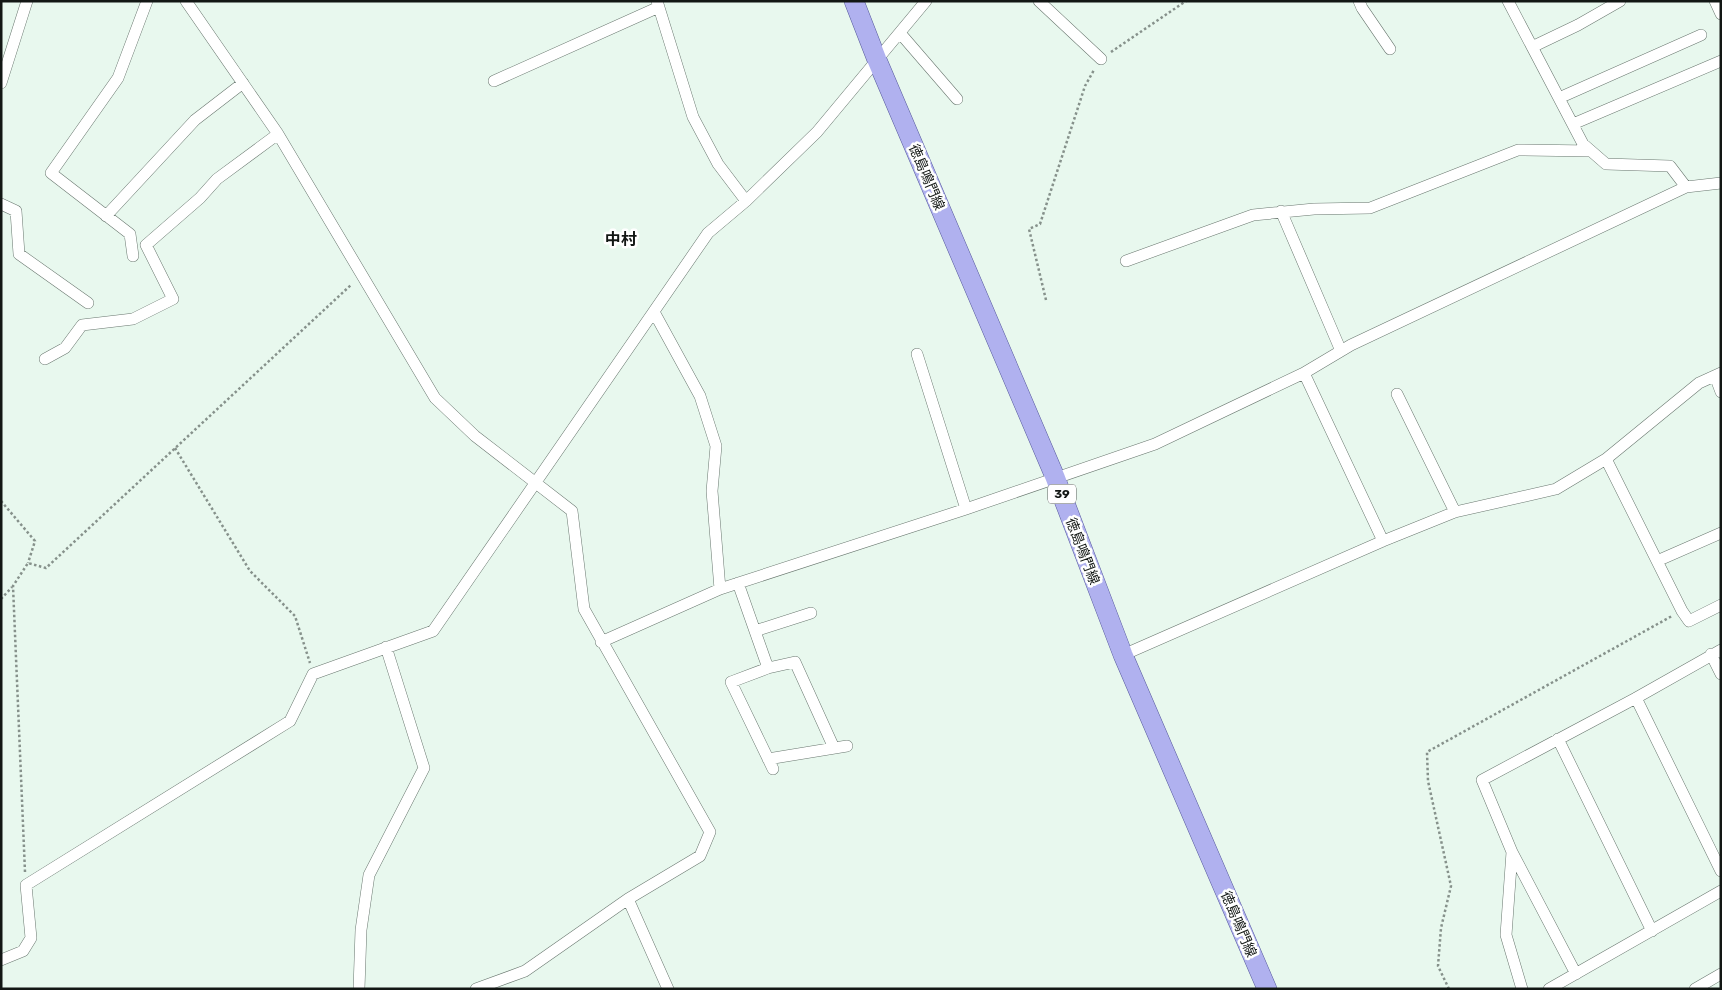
<svg xmlns="http://www.w3.org/2000/svg" width="1722" height="990" viewBox="0 0 1722 990" font-family="Rubik,'Noto Sans JP',sans-serif">
  <style>
    .lines { fill: none; stroke-linecap: round; stroke-linejoin: round }
    .street-casing { stroke: #69776f; stroke-width: 12 }
    .primary-casing { stroke: #56599b; stroke-width: 20 }
    .path { stroke: #86918b; stroke-width: 2.5; stroke-dasharray: 2.5 2.5; stroke-linecap: butt }
    .street { stroke: #fff; stroke-width: 11 }
    .primary { stroke: #b0b1ef; stroke-width: 19 }
    .labels { text-anchor: middle; stroke-width: 5; stroke-linejoin: round; paint-order: stroke }
    .shield { fill: #fff; stroke: #595d5a; stroke-width: 1 }
    .shield-label { font-size: 12px; font-weight: bold; fill: #121714 }
    .street-label { font-size: 14px; fill: #121714; stroke: #fff }
    .quarter-label { font-size: 16px; font-weight: bold; fill: #121714; stroke: #fff }
  </style>
  <rect width="100%" height="100%" fill="#e8f8ee"/>
  <g class="lines">
    <defs>
      <path id="street" d="M186 1 278 134 435 398 475 436 572 511 584 609 710 832 700 856 628 899 525 971 476 989
        M657 1 693 117 718 164 746 201
        M1039 1 1101 59
        M1359 1 1362 8 1390 49
        M1508 1 1583 144 1606 164 1670 166 1686 187
        M1715 1 1721 14
        M900 33 957 99
        M1532 47 1578 25 1620 1
        M494 81 659 7
        M1 83 27 1
        M1559 98 1701 35
        M1573 124 1721 61
        M1 204 16 211 19 254 88 303
        M1281 211 1341 351
        M106 216 195 120 243 83
        M133 256 130 234 51 173 118 78 147 1
        M1126 261 1253 215 1314 209 1370 208 1518 150 1591 151
        M654 312 700 396 716 446 712 491 720 589
        M917 354 966 509
        M45 359 65 348 82 325 133 319 173 299 146 245 200 198 217 179 278 134
        M1304 373 1383 541
        M1715 376 1721 392
        M1397 394 1455 512
        M1606 459 1682 611 1689 621 1721 605
        M1657 561 1721 533
        M738 583 768 668
        M755 631 811 613
        M601 642 720 589 966 509 1155 444 1304 373 1351 345 1686 187 1721 183
        M1711 654 1721 674
        M1123 655 1383 541 1455 512 1556 489 1606 459 1699 383 1721 373
        M1636 698 1721 871
        M1558 739 1652 931
        M768 759 847 746
        M773 769 731 682 768 668 795 662 834 748
        M1512 852 1576 974
        M628 899 668 989
        M1 960 23 951 31 938 26 885 290 721 313 674 433 631 708 233 746 201 817 132 926 1
        M359 989 361 930 369 875 424 768 386 647
        M1522 989 1506 935 1512 852 1482 780 1636 698 1721 650
        M1549 989 1721 891
        M1695 989 1721 974"/>
      <path id="primary" d="M854 1 877 60 1055 477 1123 655 1267 989"/>
    </defs>
    <use href="#street" class="street-casing"/>
    <use href="#primary" class="primary-casing"/>
    <path class="path" d="M1111 52 1186 1
      M1046 300 1029 229 1040 224 1085 86 1094 70
      M175 448 250 571 295 616 310 663
      M1 501 35 541 28 563
      M1 599 12 587
      M25 872 13 586 28 563 46 568 352 284
      M1449 989 1438 966 1441 928 1451 886 1428 781 1427 752 1672 616"/>
    <use href="#street" class="street"/>
    <use href="#primary" class="primary"/>
  </g>
  <g class="labels">
    <rect class="shield" x="1048" y="484.5" width="28" height="19" rx="4"/>
    <g class="shield-label">
      <text x="1062" y="498">39</text>
    </g>
    <g class="street-label">
      <text transform="translate(927 177) rotate(67)" y="5">徳島鳴門線</text>
      <text transform="translate(1083 551) rotate(69)" y="5">徳島鳴門線</text>
      <text transform="translate(1239 924) rotate(67)" y="5">徳島鳴門線</text>
    </g>
    <g class="quarter-label">
      <text x="621" y="245">中村</text>
    </g>
  </g>
  <rect width="1722" height="990" fill="none" stroke="#121714" stroke-width="5"/>
</svg>
